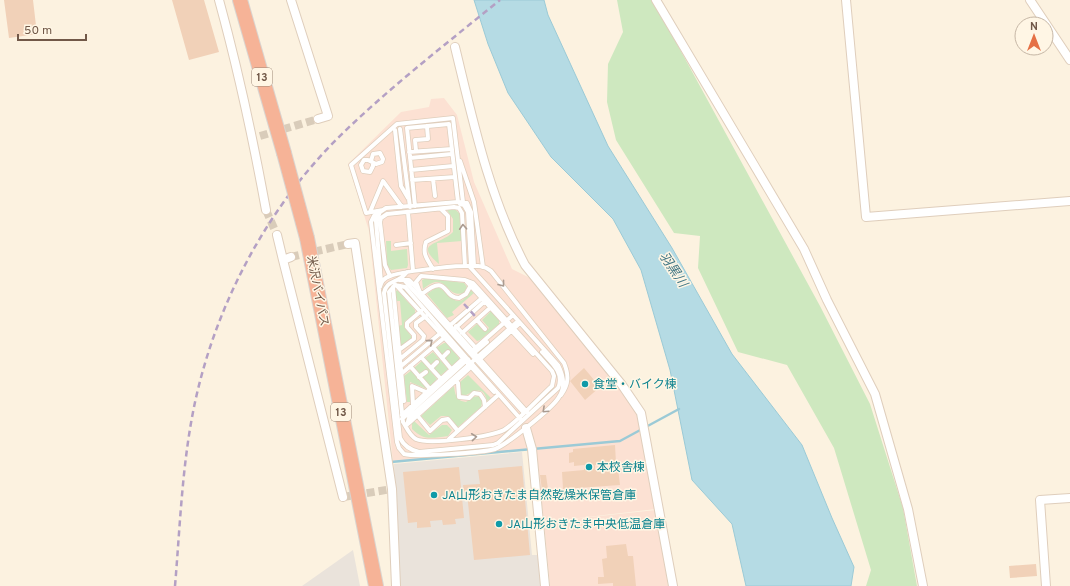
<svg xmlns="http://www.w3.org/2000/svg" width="1070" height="586" viewBox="0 0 1070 586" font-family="Overpass,'Noto Sans JP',sans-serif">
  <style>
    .commercial { fill: #fce1d3 }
    .industrial { fill: #eae3db }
    .green { fill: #cee8bf }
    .water { fill: #b5dbe4; stroke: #9bcad6 }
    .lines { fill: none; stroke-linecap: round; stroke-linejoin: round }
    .stream { stroke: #9bcad6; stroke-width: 2.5 }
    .building { fill: #f1d1b8 }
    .street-tunnel { stroke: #d9ccba; stroke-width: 8; stroke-dasharray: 8 4; stroke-linecap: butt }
    .lane-casing { stroke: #dfcebc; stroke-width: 5.5 }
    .street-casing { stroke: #dfcebc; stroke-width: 10 }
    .highway-casing { stroke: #dad4cf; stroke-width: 16 }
    .lane { stroke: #fff; stroke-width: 4 }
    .street { stroke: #fff; stroke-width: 8 }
    .highway { stroke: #f6b397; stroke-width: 14 }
    .rail { stroke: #b4a0c4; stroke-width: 2.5; stroke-dasharray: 6 4; stroke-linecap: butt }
    .highway-bridge-casing { stroke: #dad4cf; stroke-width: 16; stroke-linecap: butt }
    .highway-bridge { stroke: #f6b397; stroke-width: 14 }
    .oneway { stroke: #aa9b91 }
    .culture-dot { fill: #0f9aa8; stroke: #fff6e5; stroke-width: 1.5 }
    .labels { text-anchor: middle; stroke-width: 3; stroke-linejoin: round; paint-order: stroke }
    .shield { fill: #fff6e5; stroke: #9c8777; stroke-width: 1 }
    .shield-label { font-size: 11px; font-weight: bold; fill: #715848 }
    .street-label { font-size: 12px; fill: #715848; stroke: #fff6e5 }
    .culture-label { font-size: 12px; fill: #0d838f; stroke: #fff6e5; text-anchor: start }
    .water-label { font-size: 13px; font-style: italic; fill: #427785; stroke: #fff6e5 }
  </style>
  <rect width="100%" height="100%" fill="#fcf2e0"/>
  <path class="commercial" d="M444 98 457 115 474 182 512 269 532 279 639 412 656 509 544 522 535 449 393 462 369 231 348 164 401 112 429 107 431 99Z
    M656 510 668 586H550L544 522Z"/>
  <path class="industrial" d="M522 452 532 555H540L544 586H399L394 464Z
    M353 550 360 586H302Z"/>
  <path class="green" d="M617 0H653L820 306 870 404 903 508 917 586H866L871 570 834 448 787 365 738 352 698 268 700 236 674 233 616 140 607 102 608 64 623 32Z
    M455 209 460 214 462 241 437 243 439 264C413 242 439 246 453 232V219L447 210Z
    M386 241H391V251L407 249 408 265 407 268 391 270 387 265Z
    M427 278 464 283 467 287 464 293C444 299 448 269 423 289L422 280Z
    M437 287C449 290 456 315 471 290L474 293 452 312 454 315 447 318 427 294Z
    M397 290 415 310V314L405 321 404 327 411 336 412 339 401 347 398 326 402 325 400 301H396L395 293Z
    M491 311 499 320V324L480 340 477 341 468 332 477 324 485 332 489 328 482 320Z
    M444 343H446L459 358V360L452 366 445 358 450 353 448 350 442 355 436 348Z
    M433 352 448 369 440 376 433 368 439 363 437 360 430 365 425 358Z
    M422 361 437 379 429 387 422 378 428 373 425 370 419 374 414 368Z
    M412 370 427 389 410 382V402H407L404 376Z
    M468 375 491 398 487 401C483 385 476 391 464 396L460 394V382Z
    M454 386C455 394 456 401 466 402L473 397 479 396 483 400 481 407 458 427 448 416H441L430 425 421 416Z
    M414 421 429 435 442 425H447L452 430 448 436C432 438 424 441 412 429V423Z"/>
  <path class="water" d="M474 0H544L548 15 608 146 672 248 732 354 802 445 832 518 854 567 851 586H746L732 524 692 480 670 370 641 270 613 219 551 157 508 93 488 44Z"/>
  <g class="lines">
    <path class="stream" d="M391 462 620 441 679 409"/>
  </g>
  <path class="building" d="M4 0H33L37 34 9 38Z
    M172 0H204L219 52 189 60Z
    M584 368 600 387 585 400 570 381Z
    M615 445 616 463 595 465V470L618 468 620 485 563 489 562 472 584 470V465L574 466V462L569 463V453L573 452V449Z
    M522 466 530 555 474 560 467 493H464L463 485 480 484 478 470Z
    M459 467 464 518 455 519 456 524 443 525 442 520 430 521 431 527 417 528V522L408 523 403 472Z
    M540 475H546L548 489 542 490Z
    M626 544 628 556H633L636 586H613V583L598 584V577H604L602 559 607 558 606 546Z
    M1036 564 1037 576 1010 578 1009 566Z"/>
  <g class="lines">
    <path class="street-tunnel" d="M260 136 318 119
      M266 210 277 235
      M291 257 348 244
      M343 497 392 489"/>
    <defs>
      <path id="lane" d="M400 129 410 207
        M395 130 401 186 408 198
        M416 151 415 140 428 139 427 126
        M409 152 452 149
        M410 158 452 154
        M371 161 373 154 380 153 383 159 382 162 376 164 368 160H364L361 165 363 171 370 172 373 166V163
        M460 161 474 202 483 267
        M411 170 453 166
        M433 179 435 196
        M412 180 455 177
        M460 204 464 205 468 212 471 266
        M415 206 407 128 449 124 458 202
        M383 210 366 213 351 165 397 124 453 118 463 202
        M370 212 383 181 402 207
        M380 212 374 216 371 222 397 442 399 448 404 454C416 457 482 453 495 449 506 445 553 408 559 397 566 387 563 375 558 365L469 266
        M408 212 413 271
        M396 245 411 243
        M433 269C427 259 422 254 426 242L448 231V216L441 209
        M407 272C405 274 402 278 399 279 392 283 386 283 384 293L400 438C404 446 410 450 419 452L493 445 498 443 558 388C565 373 551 362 542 352
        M390 276 385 265 380 222 381 218 387 214 454 207 459 208 462 213 465 266
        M399 280H409L413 284 527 412
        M404 280 524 413
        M381 282 376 221 380 212 386 208 458 202 467 203 471 212 474 266
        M467 282 533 354
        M396 285 494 392
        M380 287C381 281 384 278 390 276 404 271 470 263 483 267 486 267 489 270 491 271L564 363C569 375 569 384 561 395
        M393 287 404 401
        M419 290 416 282 421 276 465 280 473 283 552 371 554 376 552 386C540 397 516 423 504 430 490 437 429 445 416 439 409 435 407 428 403 422L389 292 395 285 405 287 471 363 473 365 517 415 522 421
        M422 294C449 272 442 298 459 298L466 294 471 285
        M477 320 485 329
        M456 326 476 348
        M448 327 482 298
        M452 331 485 301
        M462 333 491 307
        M433 347 452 370
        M399 350 414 339V335L407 327V323L421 311
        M472 351 513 315
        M474 353 487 342
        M421 357 441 379
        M442 358 448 352
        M400 359 423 340 424 336 416 327V323L426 316
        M479 360 520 323
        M410 366 430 389
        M400 367 443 331
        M431 368 437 362
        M401 374 445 337
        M419 377 426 372
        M455 381 458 383 459 397 469 398 474 393 480 394 484 400 485 407
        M413 405 412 386 426 392
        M402 415 465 357
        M417 415 430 431 442 420 448 419 458 431
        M402 419 468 359
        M409 423 472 366
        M407 425 409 418 518 321
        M449 439 497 396"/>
      <path id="street" d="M219 0C238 69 253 139 266 210
        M291 0 328 116 318 119
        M656 0 804 249 827 300 875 394 908 509 923 586
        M846 0 866 217 1070 201
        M1030 0 1070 60
        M455 47C473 121 489 197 525 265L622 385 641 413 673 586
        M277 235 283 260
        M348 244 355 243 392 489 396 586
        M291 257 283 260 343 497
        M526 428 532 449 545 586
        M1046 586 1040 500 1070 498"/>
      <path id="highway" d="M240 0 284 153
        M307 238 376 586"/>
    </defs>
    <use href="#lane" class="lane-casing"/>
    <use href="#street" class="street-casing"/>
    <use href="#highway" class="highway-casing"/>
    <use href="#lane" class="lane"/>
    <use href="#street" class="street"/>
    <use href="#highway" class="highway"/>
    <path class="rail" d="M464 304 475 316
      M175 586C180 527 182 466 194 407 215 305 268 205 344 132 393 85 447 43 500 0"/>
    <defs>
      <path id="highway-bridge" d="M284 153 307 238"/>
    </defs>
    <use href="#highway-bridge" class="highway-bridge-casing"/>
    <use href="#highway-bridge" class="highway-bridge"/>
  </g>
  <defs><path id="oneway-chevron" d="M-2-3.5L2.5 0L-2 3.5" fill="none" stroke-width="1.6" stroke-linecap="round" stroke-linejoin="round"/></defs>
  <g class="oneway">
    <use href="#oneway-chevron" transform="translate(463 227) rotate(-93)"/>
    <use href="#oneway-chevron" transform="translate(502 284) rotate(52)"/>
    <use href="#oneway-chevron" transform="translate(430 342) rotate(-40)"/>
    <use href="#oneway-chevron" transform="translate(545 410) rotate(137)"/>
    <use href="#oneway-chevron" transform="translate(474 437) rotate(-6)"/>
  </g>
  <g class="culture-dot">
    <circle cx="585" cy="384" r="4"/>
    <circle cx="589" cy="467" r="4"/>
    <circle cx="434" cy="495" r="4"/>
    <circle cx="499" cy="524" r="4"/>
  </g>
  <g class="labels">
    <g class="shield">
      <rect x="252" y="68" width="20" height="18" rx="3"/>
      <rect x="331" y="403" width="20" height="18" rx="3"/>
    </g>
    <g class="shield-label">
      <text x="262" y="81">13</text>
      <text x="341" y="416">13</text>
    </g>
    <g class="street-label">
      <text transform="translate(318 291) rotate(79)" y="4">米沢バイパス</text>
    </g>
    <g class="culture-label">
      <text x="593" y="388">食堂・バイク棟</text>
      <text x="597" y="471">本校舎棟</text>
      <text x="442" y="499">JA山形おきたま自然乾燥米保管倉庫</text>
      <text x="507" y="528">JA山形おきたま中央低温倉庫</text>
    </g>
    <g class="water-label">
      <text transform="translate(674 269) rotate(56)" y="5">羽黒川</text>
    </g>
  </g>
  <g transform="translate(1034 36)"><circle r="19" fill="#fff6e5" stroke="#c6b7a6"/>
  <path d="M0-3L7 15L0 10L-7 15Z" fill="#e57045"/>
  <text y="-6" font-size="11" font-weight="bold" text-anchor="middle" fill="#715848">N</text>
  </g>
  <path d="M18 34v6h68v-6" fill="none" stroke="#715848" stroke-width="2"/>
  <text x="24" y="34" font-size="12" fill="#715848" stroke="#fff6e5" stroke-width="3" paint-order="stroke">50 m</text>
</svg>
